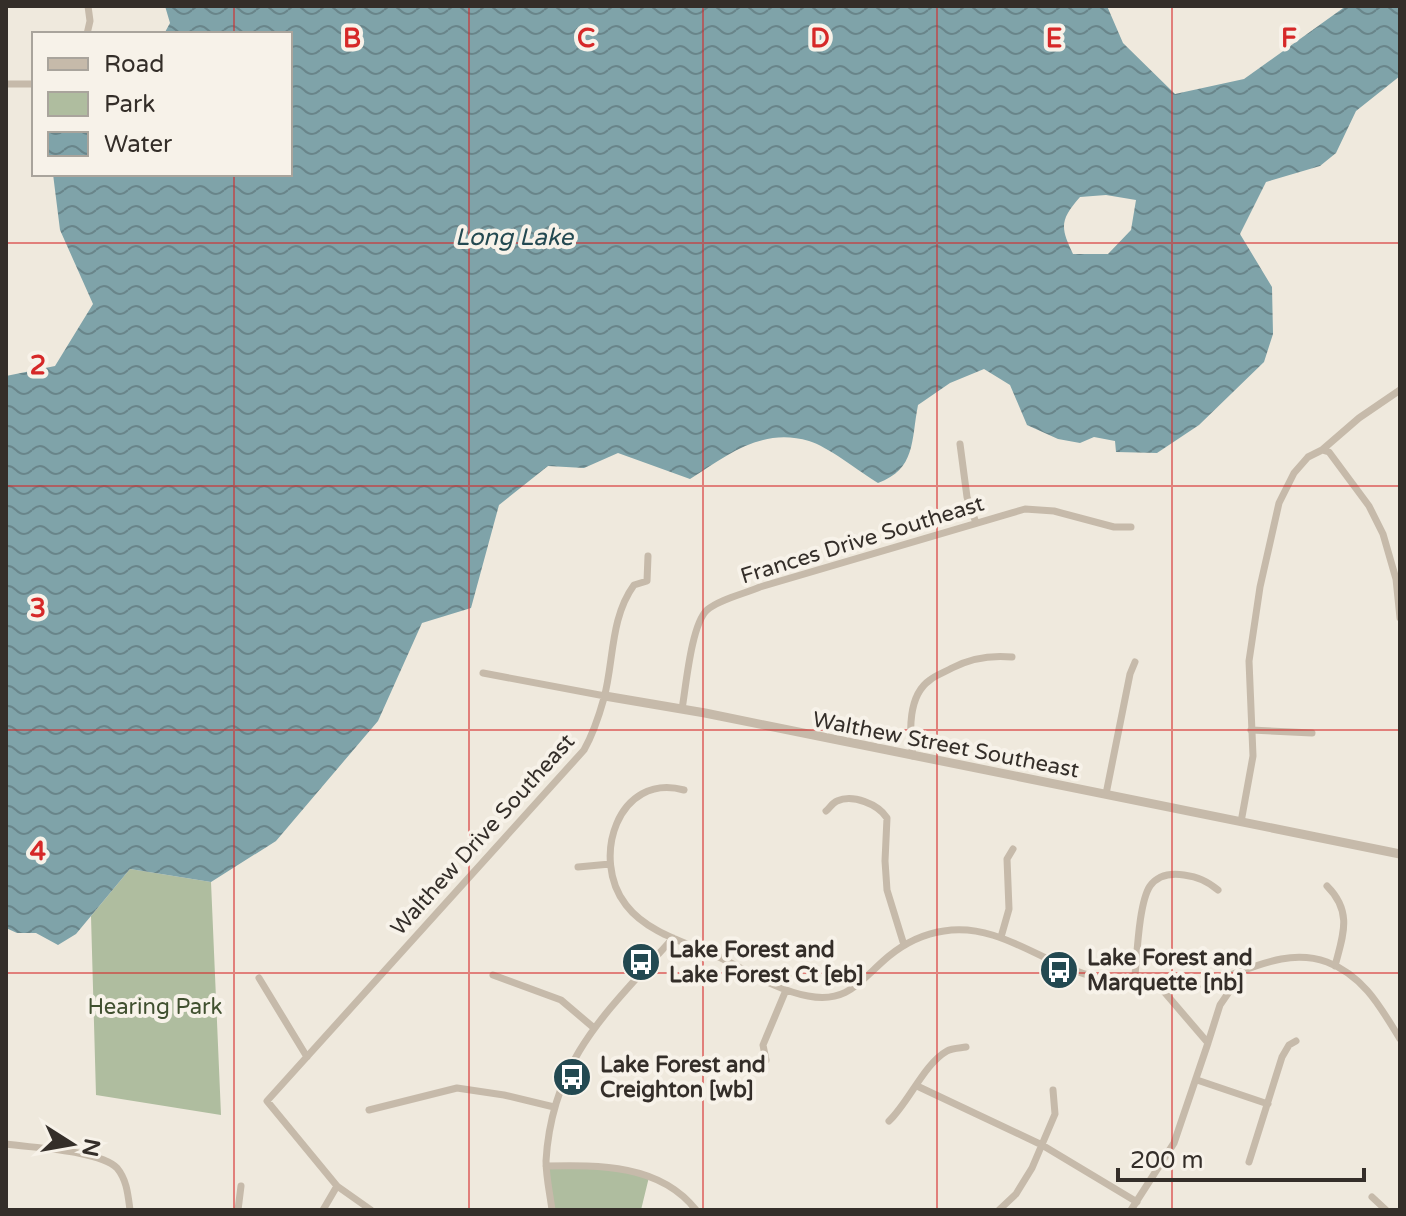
<svg xmlns="http://www.w3.org/2000/svg" width="1406" height="1216" viewBox="0 0 1406 1216" font-family="'Varela Round',sans-serif">
  <style>
    .park { fill: #afbd9f }
    .water { fill: url(#water-waves); fill-rule: evenodd }
    .lines { fill: none; stroke-linecap: round; stroke-linejoin: round }
    .minor { stroke: #c6baaa; stroke-width: 7 }
    .tertiary { stroke: #c6baaa; stroke-width: 9 }
    .grid { fill: none; stroke: #d62828; stroke-width: 2; stroke-opacity: 0.55 }
    .labels { text-anchor: middle; stroke-width: 8; stroke-linejoin: round; paint-order: stroke }
    .street-label { font-size: 22px; fill: #342e29; stroke: #f7f2e9 }
    .poi-label { font-size: 22px; font-weight: bold; fill: #342e29; stroke: #f7f2e9; text-anchor: start }
    .park-label { font-size: 22px; fill: #40502f; stroke: #f7f2e9 }
    .water-label { font-size: 24px; font-style: italic; fill: #234951; stroke: #f7f2e9 }
    .grid-label { font-size: 26px; text-anchor: middle; font-weight: bold; fill: #d62828; stroke: #f7f2e9; stroke-width: 8; stroke-linejoin: round; paint-order: stroke }
  </style>
  <defs>
    <pattern id="water-waves" width="16" height="10" patternUnits="userSpaceOnUse" patternTransform="scale(2)"><rect width="16" height="10" fill="#7fa3a9"/><path d="M0 5q4-4 8 0t8 0" fill="none" stroke="#69858a"/></pattern>
  </defs>
  <rect width="100%" height="100%" fill="#efe9dd"/>
  <path class="park" d="M130 869 211 882 221 1115 96 1095 91 916Z
    M546 1166 633 1171 649 1177 641 1210H554Z"/>
  <path class="water" d="M165 6H1107L1123 43 1175 94 1244 79 1346 6H1400V76L1356 111 1336 153 1320 166 1266 182 1240 234 1272 287 1273 334 1264 362 1199 425 1157 453 1116 452 1115 441 1094 437 1080 443 1058 439 1027 425 1010 385 984 369 950 383 918 405C911 441 916 469 878 483 860 472 827 446 809 441 762 427 727 455 690 479L618 453 584 468 548 466 499 505 471 608 422 623 378 721 276 841 211 882 130 869 76 934 58 945 36 933H17L6 928V376L55 366 93 304 60 230 53 174H290V34H164L170 23ZM1106 195 1136 200 1131 230 1108 254H1073C1060 227 1060 220 1080 197Z"/>
  <g class="lines">
    <path class="minor" d="M87 34 90 21 88 6
      M6 84H34
      M960 444 967 497 976 523
      M1322 450 1329 452 1369 506 1383 534 1396 579 1400 618
      M483 673 605 696
      M682 709C686 687 691 625 707 610 720 599 744 594 760 587L1025 509 1054 511 1114 527H1131
      M1251 730 1312 733
      M913 756C909 732 908 695 930 680 936 675 945 672 952 668 971 658 991 655 1012 657
      M684 790C618 772 590 859 626 905 649 935 692 944 725 960 751 973 779 991 808 996 849 1004 861 979 889 956 905 943 923 934 944 931 988 924 1024 949 1063 966 1087 976 1119 985 1145 987 1162 988 1183 988 1199 985 1242 975 1282 946 1327 962 1364 976 1381 1008 1400 1039
      M1106 794 1130 674 1135 662
      M826 811C830 808 832 803 837 801 853 794 878 804 887 818L885 861 887 890 904 945
      M1241 822 1253 756 1249 661 1260 587 1279 503 1294 473 1308 457 1322 450 1359 418 1400 390
      M578 867 610 864
      M1327 886C1353 912 1343 935 1335 966
      M1001 937 1009 909 1007 859 1013 849
      M493 975 561 1000 594 1028
      M259 978 307 1057
      M1134 985C1137 962 1138 904 1150 886 1158 875 1171 873 1184 875 1198 877 1207 881 1218 890
      M1208 1043 1220 1005 1242 973
      M766 1060 763 1045 786 990
      M1197 1080 1268 1104
      M917 1086 1042 1145 1137 1202
      M369 1110 457 1088 504 1095 554 1107
      M889 1121C909 1102 924 1064 947 1051 952 1048 960 1048 966 1047
      M6 1144C32 1148 99 1150 117 1168 127 1180 128 1195 130 1210
      M1249 1162 1282 1057 1289 1045 1296 1041
      M546 1166C599 1165 660 1164 696 1210
      M1372 1197 1386 1210
      M238 1210 241 1186
      M323 1210 337 1186
      M371 1210 337 1186 267 1101 584 750C593 734 599 716 604 698 614 661 610 618 634 585L647 581 648 556
      M552 1210C550 1194 546 1177 546 1161 552 1058 609 1010 673 938
      M999 1210 1016 1194 1032 1168 1055 1114 1053 1090
      M1131 1210 1174 1143 1208 1043 1160 987"/>
    <path class="tertiary" d="M605 696 705 713 1400 854"/>
  </g>
  <path class="grid" d="M234 6V34M469 6V1210M703 6V1210M937 6V1210M1172 6V1210M234 174V1210M6 243H1400M6 486H1400M6 730H1400M6 973H1400"/>
  <defs>
    <symbol id="bus-disc" viewBox="-11 -11 22 22"><circle r="9.5" fill="#234951" stroke="#f7f2e9"/><path d="M-5-6H5V4H4V6H2V4H-2V6H-4V4H-5ZM-3.5-4V0h7V-4ZM-3.5 1.2v1.5H-2V1.2ZM2 1.2v1.5H3.5V1.2Z" fill="#fff"/></symbol>
  </defs>
  <g fill-rule="evenodd">
    <use href="#bus-disc" x="619" y="940" width="44" height="44"/>
    <use href="#bus-disc" x="1037" y="948" width="44" height="44"/>
    <use href="#bus-disc" x="550" y="1055" width="44" height="44"/>
  </g>
  <g class="labels">
    <g class="street-label">
      <text transform="translate(862 539) rotate(-17)" y="8">Frances Drive Southeast</text>
      <text transform="translate(946 744) rotate(11)" y="8">Walthew Street Southeast</text>
      <text transform="translate(482 834) rotate(-48)" y="8">Walthew Drive Southeast</text>
    </g>
    <g class="poi-label">
      <text x="669" y="957">Lake Forest and<tspan x="669" dy="25">Lake Forest Ct [eb]</tspan></text>
      <text x="1087" y="965">Lake Forest and<tspan x="1087" dy="25">Marquette [nb]</tspan></text>
      <text x="600" y="1072">Lake Forest and<tspan x="600" dy="25">Creighton [wb]</tspan></text>
    </g>
    <g class="park-label">
      <text x="155" y="1014">Hearing Park</text>
    </g>
    <g class="water-label">
      <text x="514" y="245">Long Lake</text>
    </g>
  </g>
  <g class="grid-label">
    <text x="352" y="47">B</text>
    <text x="586" y="47">C</text>
    <text x="820" y="47">D</text>
    <text x="1054" y="47">E</text>
    <text x="1289" y="47">F</text>
    <text x="38" y="374">2</text>
    <text x="38" y="617">3</text>
    <text x="38" y="860">4</text>
  </g>
  <rect width="1406" height="1216" fill="none" stroke="#342e29" stroke-width="16"/>
  <rect x="32" y="32" width="260" height="144" fill="#f7f2e9" stroke="#a9a49c" stroke-width="2"/>
  <rect x="48" y="58" width="40" height="12" fill="#c6baaa" stroke="#a9a49c" stroke-width="2"/>
  <text x="104" y="72" font-size="24" fill="#342e29">Road</text>
  <rect x="48" y="92" width="40" height="24" fill="#afbd9f" stroke="#a9a49c" stroke-width="2"/>
  <text x="104" y="112" font-size="24" fill="#342e29">Park</text>
  <rect x="48" y="132" width="40" height="24" fill="url(#water-waves)" stroke="#a9a49c" stroke-width="2"/>
  <text x="104" y="152" font-size="24" fill="#342e29">Water</text>
  <g transform="translate(72 1144) rotate(101)" stroke="#f7f2e9" stroke-width="6" paint-order="stroke">
  <path d="M0-6L14 30L0 20L-14 30Z" fill="#342e29"/>
  <text y="-12" font-size="22" font-weight="bold" text-anchor="middle" fill="#342e29">N</text>
  </g>
  <path d="M1118 1168v12h246v-12" fill="none" stroke="#342e29" stroke-width="4"/>
  <text x="1130" y="1168" font-size="24" fill="#342e29" stroke="#f7f2e9" stroke-width="6" paint-order="stroke">200 m</text>
</svg>
